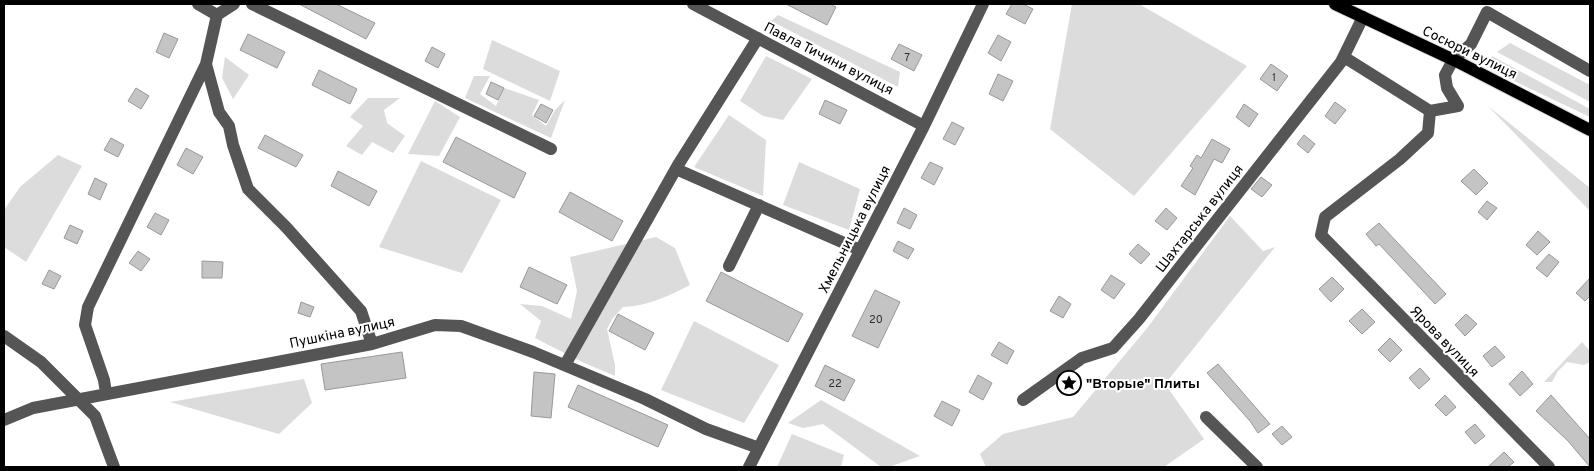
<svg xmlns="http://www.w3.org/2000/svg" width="1594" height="471" viewBox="0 0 1594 471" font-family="Overpass,sans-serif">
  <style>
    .green { fill: #dcdcdc }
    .building { fill: #c4c4c4; stroke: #999 }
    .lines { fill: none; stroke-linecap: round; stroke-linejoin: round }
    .major-casing { stroke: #dbdbdb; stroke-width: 14 }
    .minor { stroke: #555; stroke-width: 12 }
    .major { stroke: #000; stroke-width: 12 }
    .labels { text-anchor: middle; stroke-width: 4; stroke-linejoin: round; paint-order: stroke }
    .number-label { font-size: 11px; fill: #313131 }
    .street-label { font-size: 14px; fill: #000; stroke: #fff }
    .poi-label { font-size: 14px; font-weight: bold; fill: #000; stroke: #fff; text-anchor: start }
  </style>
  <rect width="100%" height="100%" fill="#fff"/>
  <path class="green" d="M1072 4H1139L1247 66 1134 196 1050 129Z
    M778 15 900 72 898 87 771 21Z
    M492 40 560 71 550 101 483 69Z
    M1510 43 1590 85V102L1497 52Z
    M766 56 812 79 783 120 763 116 740 101Z
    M1492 56 1590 109V117L1491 70 1486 66Z
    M225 57 249 75 233 99 222 78Z
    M474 76H490L480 94 496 106 504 88 539 100 532 115 546 126 555 110 565 100 551 138 465 98Z
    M368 98H400L384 110 387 123 405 136 393 153 372 142 362 155 346 146 363 126 350 117Z
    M435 101 460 117 439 156 408 154Z
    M1488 106 1590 188V211Z
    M729 115 766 140 763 196 694 167Z
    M58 155 82 166 26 262 4 247V210L20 187Z
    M421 161 501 200 462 273 379 247Z
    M799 162 860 189 849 230 783 205Z
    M1230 216 1263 251 1275 247 1165 384 1204 439 1164 467H986L980 454 1003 434 1073 417 1148 327Z
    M656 237 675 248 690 285C669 296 648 306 623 307L613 318 607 329 615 365V376L582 362 535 338 541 321 520 304 542 306 571 319 577 291 570 257Z
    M694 321 779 365 744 423 661 390Z
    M1582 342 1590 351V362L1584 365 1567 362 1558 371 1552 382H1544Z
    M304 379 312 403 279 434 170 402Z
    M821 400 920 456 889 467H881L823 424 803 428 788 423Z
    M792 434 844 455 841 467H777Z"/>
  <path class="building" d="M299 4H336L375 23 366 39Z
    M786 4H830L836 7 827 25Z
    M1012 4H1023L1033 9 1025 24 1006 14Z
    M164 33 178 39 169 58 156 52Z
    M248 34 285 52 277 68 240 50Z
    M998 35 1011 42 1001 61 988 53Z
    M899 44 922 55 914 71 891 59Z
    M432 47 445 54 438 68 425 61Z
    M1271 64 1288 76 1277 91 1260 79Z
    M319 70 357 89 350 104 312 85Z
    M998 74 1013 81 1003 101 989 94Z
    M491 82 504 88 498 100 486 94Z
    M136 88 149 96 141 109 128 101Z
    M825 100 847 110 840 124 819 114Z
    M1335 102 1346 110 1335 124 1325 116Z
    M541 104 553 110 546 123 534 116Z
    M1244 104 1258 114 1249 127 1236 117Z
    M952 122 964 128 955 145 943 139Z
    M265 135 303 155 296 167 258 148Z
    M1304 135 1315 144 1308 153 1297 144Z
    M456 137 526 173 514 198 443 162Z
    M111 138 124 145 118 157 104 150Z
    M1212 139 1230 149 1222 163 1214 159 1195 195 1181 186 1193 168 1190 166 1197 155 1201 158Z
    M186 148 203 157 193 174 177 165Z
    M930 162 943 168 934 185 921 178Z
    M1474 169 1488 183 1476 195 1461 181Z
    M338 171 377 191 369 206 331 186Z
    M1261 177 1272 185 1262 197 1251 189Z
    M95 178 107 184 100 200 88 194Z
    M570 192 623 221 612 241 559 212Z
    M1487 201 1497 208 1487 220 1478 212Z
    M904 208 917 215 910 229 897 223Z
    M1166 208 1177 218 1167 230 1155 221Z
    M155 213 169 220 161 235 147 227Z
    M1379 223 1446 294 1435 304 1379 244 1376 246 1366 234Z
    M70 225 83 231 77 244 64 238Z
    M1538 231 1550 242 1537 255 1526 245Z
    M898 241 914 249 908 259 893 251Z
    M1138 244 1150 254 1141 264 1129 254Z
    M138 251 150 259 141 271 129 263Z
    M1549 254 1559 262 1547 277 1536 268Z
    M202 261 223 262 222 278H202Z
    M529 267 567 285 557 304 520 287Z
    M49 270 61 276 54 289 42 284Z
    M721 272 803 314 788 342 706 301Z
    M1111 275 1125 284 1114 299 1101 290Z
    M1332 277 1344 289 1331 302 1319 289Z
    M1590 278V296L1585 301 1576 293Z
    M875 290 900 302 878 348 852 336Z
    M1059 296 1071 304 1063 318 1050 311Z
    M301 302 314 307 310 317 298 313Z
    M1362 309 1375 322 1362 334 1349 321Z
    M618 314 654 333 645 350 609 331Z
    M1466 314 1477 324 1465 336 1455 325Z
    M1390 338 1402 350 1390 362 1378 350Z
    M999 342 1014 351 1007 364 991 355Z
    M1495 346 1505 357 1492 367 1483 356Z
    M402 352 406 378 325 390 321 364Z
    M1218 364 1270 424 1258 433 1250 421 1207 373Z
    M825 365 855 380 844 401 815 386Z
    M1420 368 1430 379 1419 389 1409 378Z
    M1522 371 1533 384 1520 396 1509 384Z
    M534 372 555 374 551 418 531 416Z
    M978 375 992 383 983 400 969 392Z
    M578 385 668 425 658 447 568 407Z
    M1445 395 1456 407 1446 416 1435 405Z
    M1551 395 1590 439V467L1568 441 1536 411Z
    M942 401 960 410 952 426 934 416Z
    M1475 424 1485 436 1475 444 1465 432Z
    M1282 426 1292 437 1282 445 1272 434Z
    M1504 452 1514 462 1508 467H1488Z"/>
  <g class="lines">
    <defs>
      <path id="major" d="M1335 4 1458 62 1590 130"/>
    </defs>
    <use href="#major" class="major-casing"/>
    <path class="minor" d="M198 4 217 15
      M252 4 551 149
      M693 4 924 126
      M1344 57 1430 111
      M206 64 219 112 229 126 233 145 248 189 286 227 361 311 372 344
      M676 169 860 250
      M729 266 759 205
      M4 336 41 362 95 416 114 467
      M565 365 678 165 758 38
      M106 393 104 380 85 325 88 307 206 64 217 15 234 4
      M1023 400 1082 358 1113 348 1139 319 1341 62 1363 17
      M1206 417 1257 467
      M4 420 33 408 372 344 435 325 461 326 533 352 645 399 706 429 759 448
      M749 467 924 126 983 4
      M1549 467 1321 235 1325 217 1400 159 1428 133 1430 111 1458 106 1447 88 1445 75 1453 60 1471 44 1487 12 1590 71"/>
    <use href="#major" class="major"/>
  </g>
  <defs>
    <symbol id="sight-ring" viewBox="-11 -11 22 22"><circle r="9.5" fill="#fff" stroke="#000" stroke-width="1.5"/><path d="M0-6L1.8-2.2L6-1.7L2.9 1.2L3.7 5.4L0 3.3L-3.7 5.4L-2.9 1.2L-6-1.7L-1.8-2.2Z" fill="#000"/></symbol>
  </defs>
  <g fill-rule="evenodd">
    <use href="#sight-ring" x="1055" y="369" width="28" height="28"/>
  </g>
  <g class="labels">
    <g class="number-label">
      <text x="907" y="61">7</text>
      <text x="1274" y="81">1</text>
      <text x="876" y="323">20</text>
      <text x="835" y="387">22</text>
    </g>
    <g class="street-label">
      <text transform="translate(1470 52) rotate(26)" y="5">Сосюри вулиця</text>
      <text transform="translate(829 58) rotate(27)" y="5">Павла Тичини вулиця</text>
      <text transform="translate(1199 218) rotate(-52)" y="5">Шахтарська вулиця</text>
      <text transform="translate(854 229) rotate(-63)" y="5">Хмельницька вулиця</text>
      <text transform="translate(342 332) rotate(-12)" y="5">Пушкіна вулиця</text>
      <text transform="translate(1445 341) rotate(46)" y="5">Ярова вулиця</text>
    </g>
    <g class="poi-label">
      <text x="1086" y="388">"Вторые" Плиты</text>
    </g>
  </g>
  <rect width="1594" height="471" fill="none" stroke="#000000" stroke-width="10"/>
</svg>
